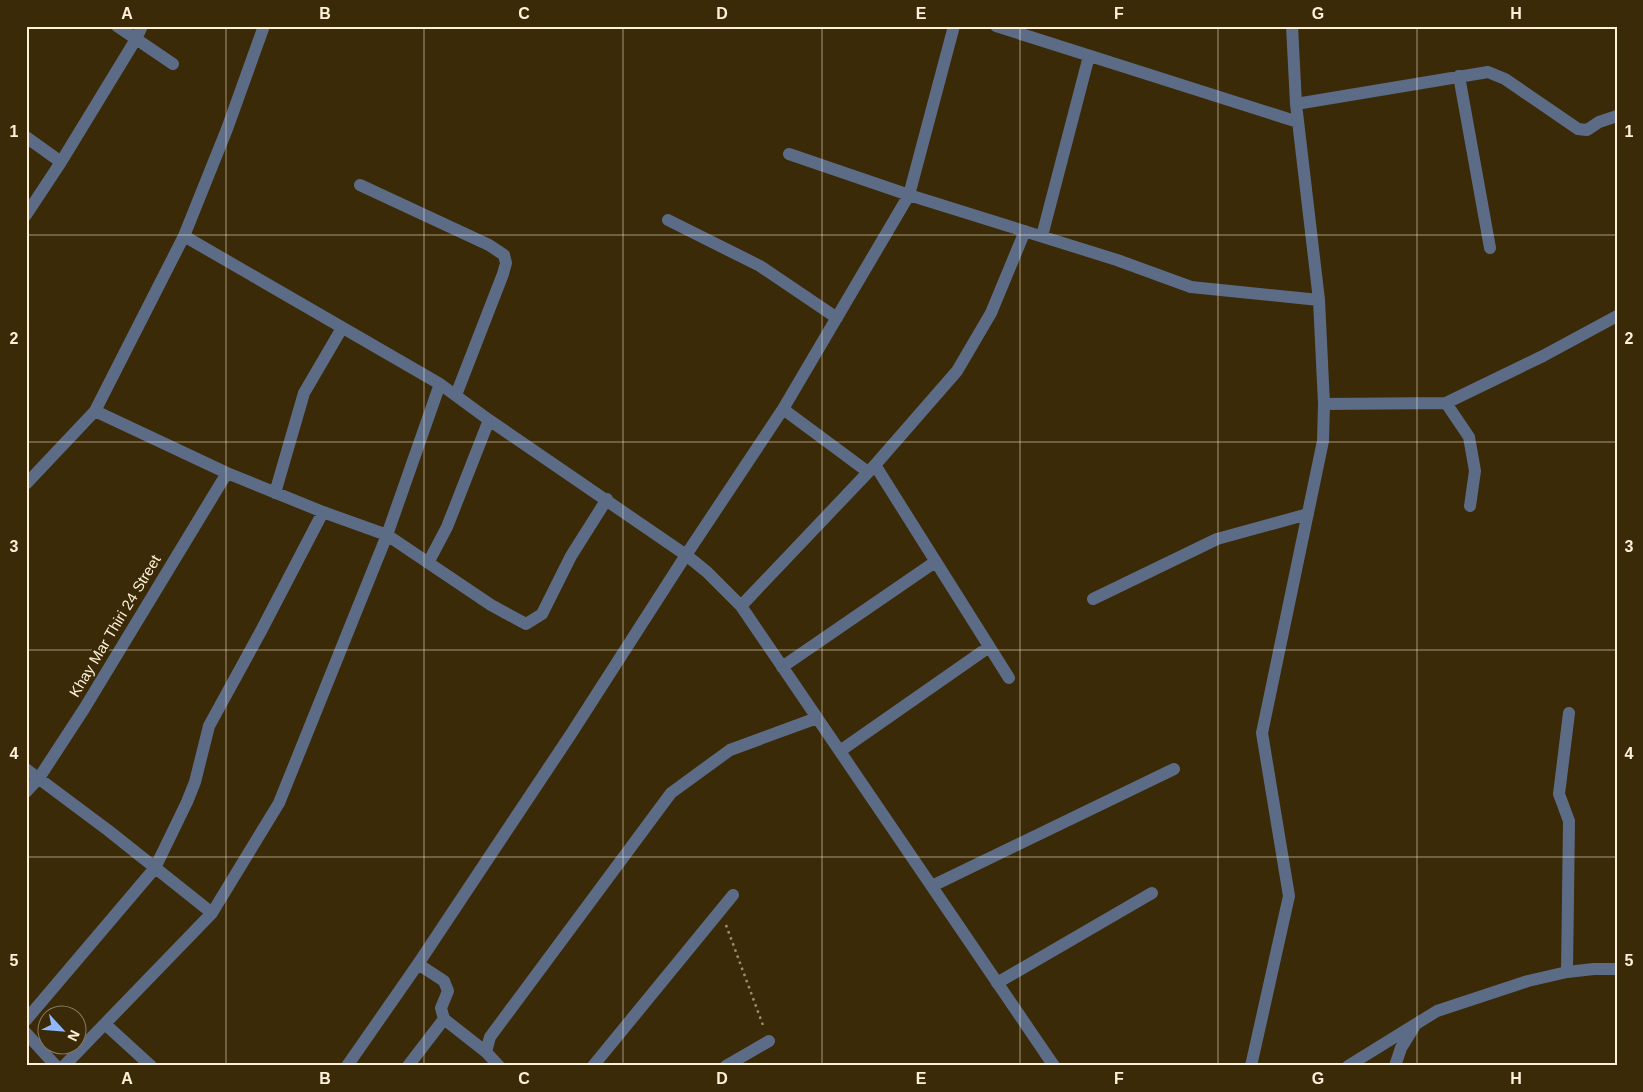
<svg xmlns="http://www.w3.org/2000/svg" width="1643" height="1092" viewBox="0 0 1643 1092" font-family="Helvetica,sans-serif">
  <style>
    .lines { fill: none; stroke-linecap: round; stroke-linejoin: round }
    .path { stroke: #9d8e72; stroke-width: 2.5; stroke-dasharray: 2.5 4; stroke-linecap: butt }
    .minor { stroke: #5d6c86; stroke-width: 12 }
    .tertiary { stroke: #5d6c86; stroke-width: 12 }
    .grid { fill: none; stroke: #fef1da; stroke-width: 1; stroke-opacity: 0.55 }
    .labels { text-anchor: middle; stroke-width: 4.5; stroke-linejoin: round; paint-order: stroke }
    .street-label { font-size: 15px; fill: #fef1da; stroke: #3a2a08 }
    .neatline { fill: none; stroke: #fef1da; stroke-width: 2 }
    .grid-label { font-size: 16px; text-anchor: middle; font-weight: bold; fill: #fef1da }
  </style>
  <rect width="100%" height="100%" fill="#3a2a08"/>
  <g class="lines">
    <path class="path" d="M726 925 764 1028"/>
    <path class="minor" d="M117 26 173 64
      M996 26 1298 122
      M1459 76 1490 248
      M1296 104 1488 72 1505 79 1578 129 1587 130 1599 122 1617 116
      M26 137 61 162
      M789 154 909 195 1117 260 1191 287 1319 300
      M360 185 489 245 504 255 506 263 503 274 456 395
      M26 215 61 162 136 39 142 26
      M668 220 760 266 837 318
      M184 236 440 384 489 420 686 555 707 572 741 606 1054 1066
      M1042 236 1089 56
      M1446 403 1469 437 1475 471 1470 506
      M1324 404 1446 403 1543 356 1617 316
      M783 409 868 472
      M95 411 227 473 323 512 387 535 491 605 526 624 542 614 571 556 607 499
      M875 465 1009 678
      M26 484 95 411 184 236 227 129 264 26
      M275 493 304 393 342 328
      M428 563 447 527 489 420
      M1093 599 1217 539 1308 514
      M741 606 875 465 957 371 991 313 1025 231
      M782 667 935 562
      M840 751 989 647
      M26 769 109 831 212 913
      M26 792 39 778 84 709 227 473
      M932 886 1174 769
      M418 964 444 981 448 991 441 1008 444 1019 486 1052 499 1066
      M1567 972 1569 821 1559 794 1569 713
      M997 983 1152 893
      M26 1020 155 868 187 802 195 782 209 726 261 631 323 512
      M105 1024 151 1066
      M26 1033 56 1066
      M486 1052 490 1037 671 793 730 750 817 718
      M64 1066 212 913 279 803 387 535 440 384
      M347 1066 418 964 571 734 686 555 783 409 909 195 954 26
      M408 1066 444 1019
      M593 1066 733 895
      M726 1066 769 1041
      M1251 1066 1289 896 1262 733 1323 441 1324 404 1319 300 1296 104 1292 26"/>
    <path class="tertiary" d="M1348 1066 1437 1011 1528 981 1567 972 1594 969H1617
      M1395 1066 1401 1048 1414 1027"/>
  </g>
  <path class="grid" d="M226 26V1066M424 26V1066M623 26V1066M822 26V1066M1020 26V1066M1218 26V1066M1417 26V1066M26 235H1617M26 442H1617M26 650H1617M26 857H1617"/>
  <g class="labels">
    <g class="street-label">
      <text transform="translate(115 626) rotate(-59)" y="5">Khay Mar Thiri 24 Street</text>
    </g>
  </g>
  <rect width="1643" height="1092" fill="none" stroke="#3a2a08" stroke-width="55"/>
  <g transform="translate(62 1030) rotate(116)"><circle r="24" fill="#3a2a08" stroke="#887a5c"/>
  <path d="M0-4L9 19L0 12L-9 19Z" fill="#91b8fd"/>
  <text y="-8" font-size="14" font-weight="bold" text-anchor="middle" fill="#fef1da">N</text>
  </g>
  <rect x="28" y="28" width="1588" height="1036" class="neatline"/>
  <g class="grid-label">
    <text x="127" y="19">A</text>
    <text x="325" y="19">B</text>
    <text x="524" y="19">C</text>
    <text x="722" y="19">D</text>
    <text x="921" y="19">E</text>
    <text x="1119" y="19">F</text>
    <text x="1318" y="19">G</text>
    <text x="1516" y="19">H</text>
    <text x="14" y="137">1</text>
    <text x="1629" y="137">1</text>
    <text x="14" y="344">2</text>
    <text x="1629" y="344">2</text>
    <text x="14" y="552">3</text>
    <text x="1629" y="552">3</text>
    <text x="14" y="759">4</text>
    <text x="1629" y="759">4</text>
    <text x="14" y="966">5</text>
    <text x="1629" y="966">5</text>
    <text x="127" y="1084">A</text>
    <text x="325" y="1084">B</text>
    <text x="524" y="1084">C</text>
    <text x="722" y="1084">D</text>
    <text x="921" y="1084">E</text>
    <text x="1119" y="1084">F</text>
    <text x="1318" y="1084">G</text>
    <text x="1516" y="1084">H</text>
  </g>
</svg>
